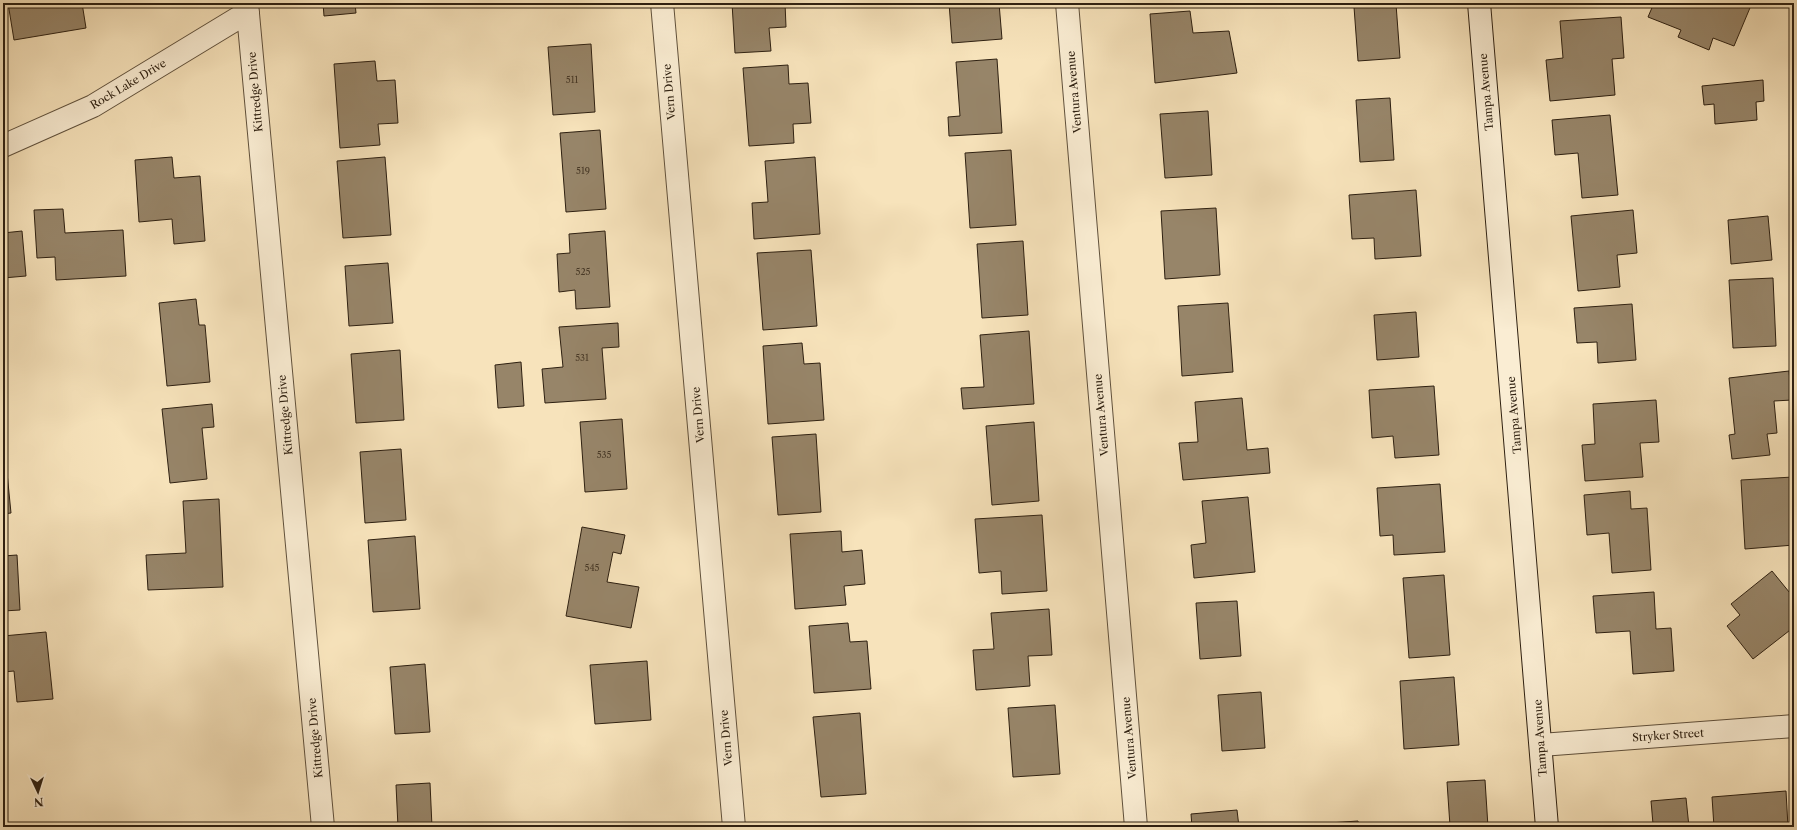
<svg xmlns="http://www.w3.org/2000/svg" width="1797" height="830" viewBox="0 0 1797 830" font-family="'Libre Caslon Text',serif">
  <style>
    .building { fill: #978569; stroke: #2e2011 }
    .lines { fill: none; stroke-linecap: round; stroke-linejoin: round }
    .street-casing { stroke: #60513c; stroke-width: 24 }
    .secondary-casing { stroke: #2e2011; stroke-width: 24 }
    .street { stroke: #faedd3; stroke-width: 22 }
    .secondary { stroke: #faedd3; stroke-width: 22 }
    .labels { text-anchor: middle; stroke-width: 3; stroke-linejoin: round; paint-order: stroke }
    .number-label { font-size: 9px; fill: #483927 }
    .street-label { font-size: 11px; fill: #2e2011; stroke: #faedd3 }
  </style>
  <rect width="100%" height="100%" fill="#f7e3bb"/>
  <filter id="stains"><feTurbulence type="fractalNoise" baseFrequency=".005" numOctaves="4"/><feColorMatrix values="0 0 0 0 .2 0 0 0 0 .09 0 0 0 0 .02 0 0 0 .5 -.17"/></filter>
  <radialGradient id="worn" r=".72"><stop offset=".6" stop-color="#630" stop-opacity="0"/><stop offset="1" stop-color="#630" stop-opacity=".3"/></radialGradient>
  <path class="building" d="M8 3H82L86 28 14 40Z
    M323 3H355L356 13 324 16Z
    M732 3H785L786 27 769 28 771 51 735 53Z
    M949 3H999L1002 39 952 43Z
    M1654 3H1752L1734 46 1713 38 1709 50 1678 37 1681 30 1648 17Z
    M1396 4 1400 58 1358 61 1354 7Z
    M1190 11 1193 33 1229 31 1237 73 1155 83 1150 14Z
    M1621 17 1624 58 1612 59 1615 95 1550 101 1546 60 1563 58 1560 21Z
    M591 44 595 112 553 115 548 47Z
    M997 59 1002 133 949 136 948 117 960 116 956 62Z
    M375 61 377 81 395 80 398 123 378 124 380 145 340 148 334 64Z
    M788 65 789 84 808 83 811 123 793 124 794 143 749 146 743 68Z
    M1763 80 1764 101 1756 102 1757 120 1715 124 1714 104 1704 105 1702 86Z
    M1390 98 1394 160 1360 162 1356 100Z
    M1208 111 1212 175 1165 178 1160 114Z
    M1610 115 1618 195 1582 198 1578 153 1555 155 1552 120Z
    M600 130 606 209 566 212 560 133Z
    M1011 150 1016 225 970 228 965 153Z
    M172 157 174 178 200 176 205 241 174 244 172 219 139 222 135 160Z
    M385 157 391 235 343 238 337 161Z
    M815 157 820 234 754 239 752 203 768 202 765 161Z
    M1416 190 1421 256 1375 259 1374 238 1352 239 1349 195Z
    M1216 208 1220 275 1165 279 1161 211Z
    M63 209 65 233 123 230 126 276 56 280 55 257 37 258 34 210Z
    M1633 210 1637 253 1617 255 1620 287 1578 291 1571 216Z
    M1768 216 1772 260 1731 264 1728 220Z
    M22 231 26 276 3 278V233Z
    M605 231 610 307 576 309 575 290 559 292 557 254 570 253 569 234Z
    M1023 241 1028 315 982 318 977 244Z
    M811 250 817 326 763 330 757 253Z
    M388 263 393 323 349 326 345 266Z
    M1773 278 1776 346 1733 348 1729 280Z
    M196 299 199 325H205L210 382 167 386 159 303Z
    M1228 303 1233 372 1182 376 1178 306Z
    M1632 304 1636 360 1598 363 1597 342 1577 343 1574 308Z
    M1416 312 1419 357 1377 360 1374 315Z
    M618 323 619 347 602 348 606 399 545 403 542 369 563 367 559 327Z
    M1029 331 1034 404 963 409 961 388 984 387 980 335Z
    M802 343 804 364 820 363 824 420 768 424 763 346Z
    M400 350 404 420 356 423 351 354Z
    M521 362 524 406 498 408 495 365Z
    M1789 371 1792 400 1774 401 1777 433 1767 434 1770 455 1732 459 1729 435 1735 434 1729 378Z
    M1434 386 1439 455 1395 458 1393 436 1372 438 1369 390Z
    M1242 398 1247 450 1268 448 1270 473 1183 480 1179 443 1198 442 1195 402Z
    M1656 400 1659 442 1640 443 1643 477 1585 481 1582 445 1595 444 1593 404Z
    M212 404 214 427 202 428 207 479 170 483 162 409Z
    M622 419 627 489 585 492 580 422Z
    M1034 422 1039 501 992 505 986 426Z
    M3 432 11 513 3 514Z
    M816 434 821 512 778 515 772 437Z
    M401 449 406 520 365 523 360 452Z
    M1793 477 1794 545 1745 549 1741 480Z
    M1440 484 1445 552 1394 555 1393 535 1380 536 1377 488Z
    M1630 491 1631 509 1647 508 1651 570 1612 573 1609 533 1587 535 1584 495Z
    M1248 497 1255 572 1194 578 1191 545 1206 543 1202 501Z
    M219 499 223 587 148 590 146 555 186 553 183 501Z
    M1042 515 1047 591 1002 594 1001 571 979 573 975 519Z
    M582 527 625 535 621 554 613 552 607 582 639 587 631 628 566 616Z
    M841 531 842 552 862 550 865 584 844 586 846 605 795 609 790 534Z
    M415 536 420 609 373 612 368 540Z
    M17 555 20 610 3 611V556Z
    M1772 571 1794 598V627L1753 659 1727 626 1740 615 1731 604Z
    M1444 575 1450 655 1409 658 1403 578Z
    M1654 592 1656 629 1671 628 1674 671 1633 674 1630 631 1596 633 1593 596Z
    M1237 601 1241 656 1200 659 1196 603Z
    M1049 609 1052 655 1028 656 1030 686 976 690 973 650 994 649 991 613Z
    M848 623 850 642 867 641 871 689 814 693 809 626Z
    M46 632 53 699 17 702 14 671 3 672V636Z
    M647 661 651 720 595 724 590 665Z
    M425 664 430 732 395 734 390 667Z
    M1454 677 1459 745 1404 749 1400 681Z
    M1261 692 1265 748 1222 751 1218 695Z
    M1055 705 1060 774 1013 777 1008 708Z
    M860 713 866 794 821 797 813 717Z
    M1485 780 1488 827H1432L1450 826 1447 782Z
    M430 783 432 827H398L396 785Z
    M1786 791 1788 827H1714L1712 797Z
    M1686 798 1689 827H1617L1653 824 1651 801Z
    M1237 810 1239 827H1192L1191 814Z
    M1358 821 1359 827H1329V823Z"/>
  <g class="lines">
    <defs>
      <path id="street" d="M247 3 323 827
        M662 3 734 827
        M1067 3 1136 827
        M3 146 93 106 248 12
        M1541 745 1794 726"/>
      <path id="secondary" d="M1479 3 1547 827"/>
    </defs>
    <use href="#street" class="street-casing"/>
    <use href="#secondary" class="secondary-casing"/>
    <use href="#street" class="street"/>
    <use href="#secondary" class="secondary"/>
  </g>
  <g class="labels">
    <g class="number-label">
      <text x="572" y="83">511</text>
      <text x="583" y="174">519</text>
      <text x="583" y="275">525</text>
      <text x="582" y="361">531</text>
      <text x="604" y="458">535</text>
      <text x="592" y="571">545</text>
    </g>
    <g class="street-label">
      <text transform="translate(128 84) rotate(-31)" y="4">Rock Lake Drive</text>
      <text transform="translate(255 92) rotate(-95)" y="4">Kittredge Drive</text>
      <text transform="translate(669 92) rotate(-95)" y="4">Vern Drive</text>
      <text transform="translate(1074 92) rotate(-95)" y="4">Ventura Avenue</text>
      <text transform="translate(1486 92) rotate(-95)" y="4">Tampa Avenue</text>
      <text transform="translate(285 415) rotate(-95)" y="4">Kittredge Drive</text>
      <text transform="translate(698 415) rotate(-95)" y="4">Vern Drive</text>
      <text transform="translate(1101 415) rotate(-95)" y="4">Ventura Avenue</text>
      <text transform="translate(1514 415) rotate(-95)" y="4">Tampa Avenue</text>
      <text transform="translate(1668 735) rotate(-4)" y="4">Stryker Street</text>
      <text transform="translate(315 738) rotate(-95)" y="4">Kittredge Drive</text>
      <text transform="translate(726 738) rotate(-95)" y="4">Vern Drive</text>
      <text transform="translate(1129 738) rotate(-95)" y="4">Ventura Avenue</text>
      <text transform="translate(1540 738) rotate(-94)" y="4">Tampa Avenue</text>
    </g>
  </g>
  <rect width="1797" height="830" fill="none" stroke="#f7e3bb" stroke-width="16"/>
  <rect x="4" y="4" width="1789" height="822" fill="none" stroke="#2e2011" stroke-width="2"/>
  <rect x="8" y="8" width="1781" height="814" fill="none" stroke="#2e2011"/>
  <g transform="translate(38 792) rotate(176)" stroke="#faedd3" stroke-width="3" paint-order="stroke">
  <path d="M0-3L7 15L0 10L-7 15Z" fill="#2e2011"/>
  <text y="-6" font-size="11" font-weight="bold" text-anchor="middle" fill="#2e2011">N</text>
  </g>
  <rect width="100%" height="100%" filter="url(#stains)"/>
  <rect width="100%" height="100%" fill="url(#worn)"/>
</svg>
